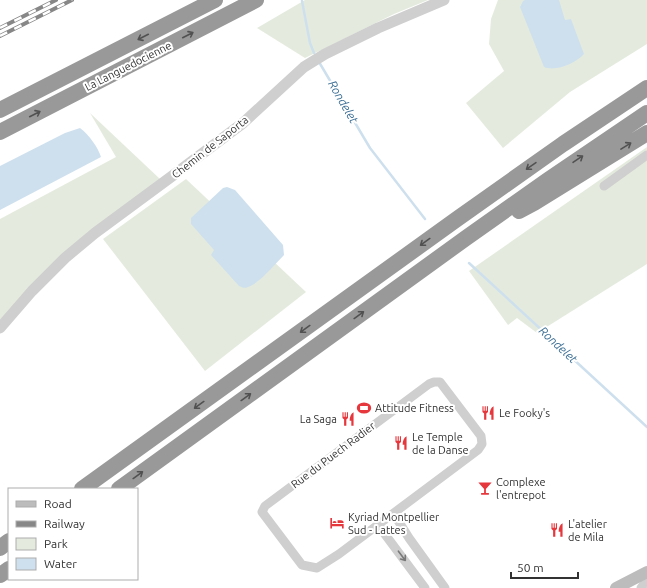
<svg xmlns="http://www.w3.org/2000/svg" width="647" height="588" viewBox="0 0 647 588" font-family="Ubuntu,sans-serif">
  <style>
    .green { fill: #e4ebde }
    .water { fill: #cee0ee }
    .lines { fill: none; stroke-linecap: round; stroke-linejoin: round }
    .stream { stroke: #cee0ee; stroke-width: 2.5 }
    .minor { stroke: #cfcfcf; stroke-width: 9 }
    .tertiary { stroke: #cfcfcf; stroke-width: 11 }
    .secondary { stroke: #bcbcbc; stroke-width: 12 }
    .motorway { stroke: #999; stroke-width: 16 }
    .rail-casing { stroke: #878787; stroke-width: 4 }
    .rail { stroke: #fff; stroke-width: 2.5; stroke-dasharray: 8; stroke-linecap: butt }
    .oneway { stroke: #515151 }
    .oneway2 { stroke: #797979 }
    .labels { text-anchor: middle; stroke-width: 4; stroke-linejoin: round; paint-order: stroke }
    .street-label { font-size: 11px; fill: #323232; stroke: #fff }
    .poi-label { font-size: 11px; fill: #323232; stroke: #fff; text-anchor: start }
    .water-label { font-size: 12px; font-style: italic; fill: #3e7096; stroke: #fff }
  </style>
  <rect width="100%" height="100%" fill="#fff"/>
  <path class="green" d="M305 0H428L394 14 305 58 257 28Z
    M498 0H647V44L570 92 503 148 466 103 504 71 489 44 491 19Z
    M90 113 160 179 0 321V219L116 157Z
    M647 147V264L537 333 517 318 508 325 469 271Z
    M186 179 306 292 205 371 103 239Z"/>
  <path class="water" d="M525 0H559L565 20 571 19 584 54C576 63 556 72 544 67L520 7 523 1Z
    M80 128C89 135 98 147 101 157L0 210V166L65 133Z
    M227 187 235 190 283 245 284 255C275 264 260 283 248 287 244 289 242 287 239 286L211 255 214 250 191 224V218L223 188Z"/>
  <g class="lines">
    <path class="stream" d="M302 1 310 43 314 53
      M319 62 370 148 425 219
      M469 263 647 427"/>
    <path class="minor" d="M604 186 647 155
      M434 382H440L481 436 482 444 478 450 339 554 317 568 302 565 262 512 265 506 429 384Z
      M394 514 409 538 445 588
      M378 525 425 588
      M641 588 647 580"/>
    <path class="tertiary" d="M0 328 32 291 65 258 95 233 179 171 243 123 304 67 325 54 378 28 444 0"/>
    <path class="secondary" d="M616 588 647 572"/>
    <path class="motorway" d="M0 110 215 0
      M0 132 256 0
      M519 211 534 203 647 133
      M82 489 457 219 563 144 647 88
      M119 489 466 238 548 180 647 113
      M0 548 9 541
      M0 575 9 569"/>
    <defs>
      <path id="rail" d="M0 28 56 0
        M0 36 72 0"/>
    </defs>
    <use href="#rail" class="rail-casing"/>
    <use href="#rail" class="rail"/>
  </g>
  <defs><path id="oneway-shaft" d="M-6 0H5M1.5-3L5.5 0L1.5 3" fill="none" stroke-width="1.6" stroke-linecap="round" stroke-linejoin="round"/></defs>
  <g class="oneway">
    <use href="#oneway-shaft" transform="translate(188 35) rotate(-27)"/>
    <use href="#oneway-shaft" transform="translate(143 37) rotate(153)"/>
    <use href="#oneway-shaft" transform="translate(35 114) rotate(-27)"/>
    <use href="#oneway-shaft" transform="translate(626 146) rotate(-32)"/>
    <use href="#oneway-shaft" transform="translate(578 159) rotate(-34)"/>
    <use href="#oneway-shaft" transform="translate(531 166) rotate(145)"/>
    <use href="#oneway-shaft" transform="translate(425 242) rotate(144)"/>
    <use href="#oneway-shaft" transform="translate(359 315) rotate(-36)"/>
    <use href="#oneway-shaft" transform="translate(305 329) rotate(144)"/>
    <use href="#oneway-shaft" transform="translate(246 397) rotate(-36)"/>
    <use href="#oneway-shaft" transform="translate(199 405) rotate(144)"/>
    <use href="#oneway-shaft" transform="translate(138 475) rotate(-36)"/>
  </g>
  <use class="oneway2" href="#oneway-shaft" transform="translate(402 556) rotate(53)"/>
  <defs>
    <symbol id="stadium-bare" viewBox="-9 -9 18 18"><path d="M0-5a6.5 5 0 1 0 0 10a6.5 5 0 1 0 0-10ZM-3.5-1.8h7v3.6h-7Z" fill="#e6373c" stroke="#fff" stroke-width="2.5" paint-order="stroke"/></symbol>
    <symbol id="restaurant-bare" viewBox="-9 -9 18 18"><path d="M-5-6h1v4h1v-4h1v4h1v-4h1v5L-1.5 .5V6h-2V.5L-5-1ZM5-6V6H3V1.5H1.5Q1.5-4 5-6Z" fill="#e6373c" stroke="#fff" stroke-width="2.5" paint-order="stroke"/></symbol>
    <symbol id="bar-bare" viewBox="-9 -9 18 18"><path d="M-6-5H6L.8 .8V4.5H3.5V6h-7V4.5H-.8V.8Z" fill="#e6373c" stroke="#fff" stroke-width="2.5" paint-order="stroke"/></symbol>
    <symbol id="hotel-bare" viewBox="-9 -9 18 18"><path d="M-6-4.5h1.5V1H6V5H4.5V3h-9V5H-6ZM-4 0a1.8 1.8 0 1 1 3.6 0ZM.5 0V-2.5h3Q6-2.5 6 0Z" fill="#e6373c" stroke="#fff" stroke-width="2.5" paint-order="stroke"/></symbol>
  </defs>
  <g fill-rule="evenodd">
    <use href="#stadium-bare" x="354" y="398" width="20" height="20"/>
    <use href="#restaurant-bare" x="478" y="403" width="20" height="20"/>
    <use href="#restaurant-bare" x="338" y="409" width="20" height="20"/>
    <use href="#restaurant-bare" x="391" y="433" width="20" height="20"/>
    <use href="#bar-bare" x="475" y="478" width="20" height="20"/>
    <use href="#hotel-bare" x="327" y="513" width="20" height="20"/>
    <use href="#restaurant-bare" x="547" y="520" width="20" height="20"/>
  </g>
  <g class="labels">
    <g class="street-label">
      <text transform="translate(128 66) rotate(-27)" y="4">La Languedocienne</text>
      <text transform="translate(210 147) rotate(-38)" y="4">Chemin de Saporta</text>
      <text transform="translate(333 455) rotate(-37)" y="4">Rue du Puech Radier</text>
    </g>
    <g class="poi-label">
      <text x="375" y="412">Attitude Fitness</text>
      <text x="499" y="417">Le Fooky's</text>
      <text x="337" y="423" text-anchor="end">La Saga</text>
      <text x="412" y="441">Le Temple<tspan x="412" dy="13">de la Danse</tspan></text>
      <text x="496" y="486">Complexe<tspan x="496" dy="13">l'entrepot</tspan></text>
      <text x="348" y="521">Kyriad Montpellier<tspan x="348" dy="13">Sud - Lattes</tspan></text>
      <text x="568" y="528">L'atelier<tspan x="568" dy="13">de Mila</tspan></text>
    </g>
    <g class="water-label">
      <text transform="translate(343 102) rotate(60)" y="4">Rondelet</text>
      <text transform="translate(558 345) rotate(43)" y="4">Rondelet</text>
    </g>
  </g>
  <rect x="8" y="488" width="130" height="92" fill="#ffffff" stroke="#adadad"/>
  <rect x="16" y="501" width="20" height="6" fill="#bcbcbc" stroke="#adadad"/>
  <text x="44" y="508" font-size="12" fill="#323232">Road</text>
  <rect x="16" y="521" width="20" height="6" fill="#878787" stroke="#adadad"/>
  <text x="44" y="528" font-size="12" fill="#323232">Railway</text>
  <rect x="16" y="538" width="20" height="12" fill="#e4ebde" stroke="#adadad"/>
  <text x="44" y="548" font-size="12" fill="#323232">Park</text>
  <rect x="16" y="558" width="20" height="12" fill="#cee0ee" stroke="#adadad"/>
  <text x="44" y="568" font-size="12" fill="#323232">Water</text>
  <path d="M511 572v6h67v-6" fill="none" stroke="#323232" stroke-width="2"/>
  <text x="517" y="572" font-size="12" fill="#323232" stroke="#ffffff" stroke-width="3" paint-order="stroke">50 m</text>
</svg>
